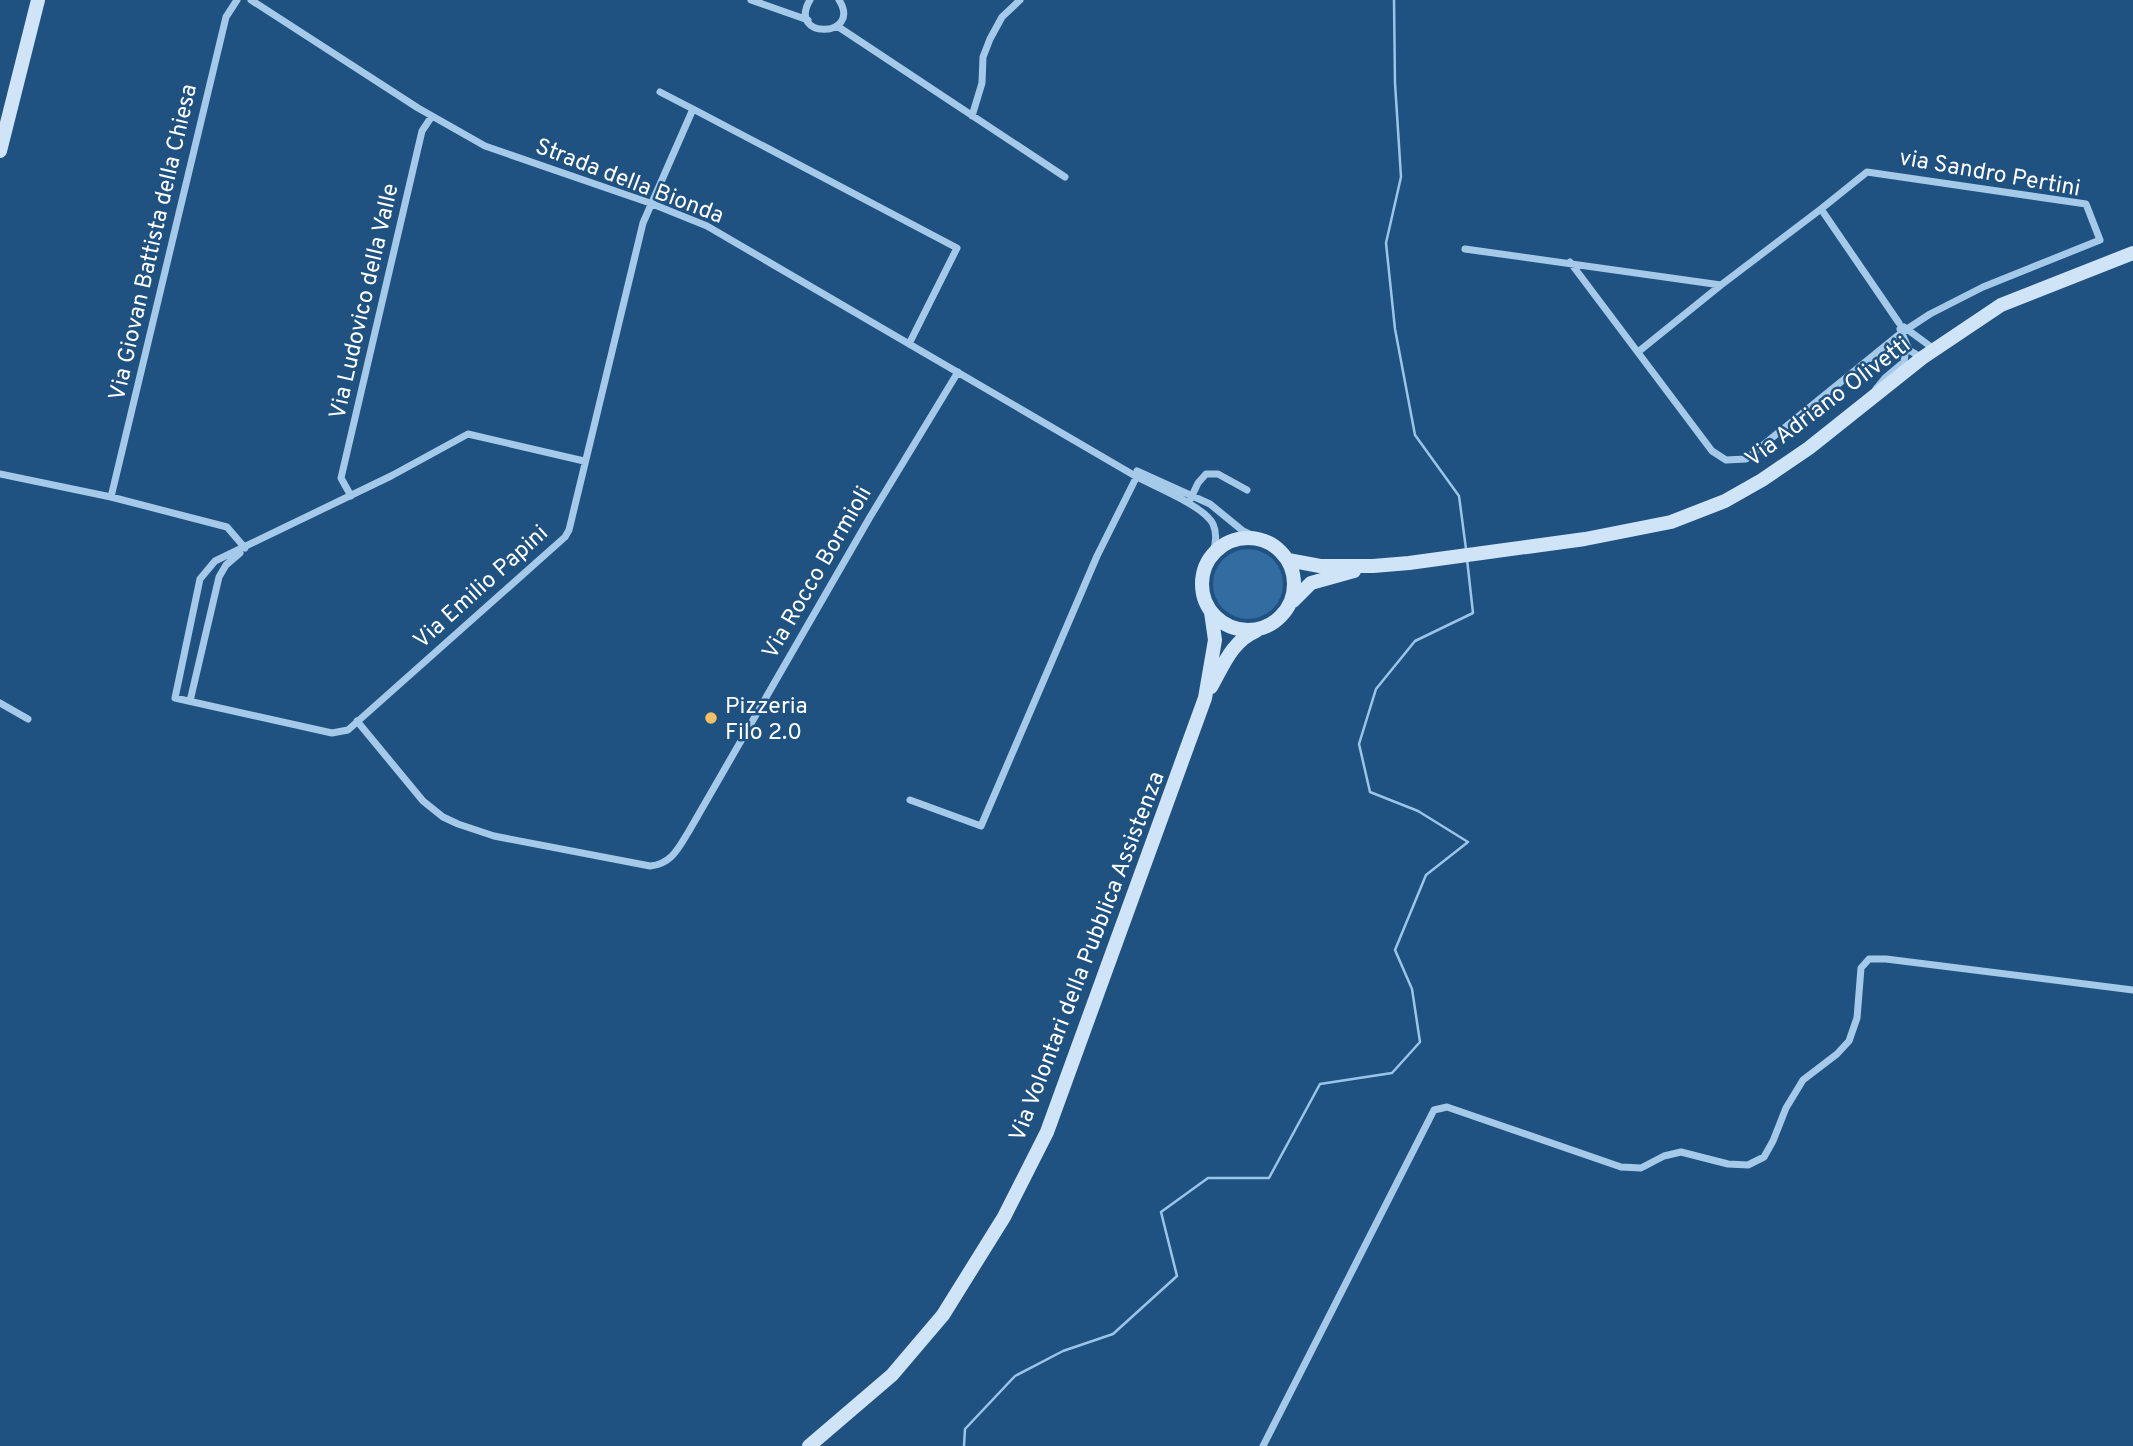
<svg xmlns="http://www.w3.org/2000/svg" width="2133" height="1446" viewBox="0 0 2133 1446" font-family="Overpass,sans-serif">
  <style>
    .green { fill: #336ca0 }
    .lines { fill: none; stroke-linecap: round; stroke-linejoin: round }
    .stream { stroke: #99c5ea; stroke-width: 2.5 }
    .street { stroke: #a5c9e8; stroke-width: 7 }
    .secondary { stroke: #d0e4f7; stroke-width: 14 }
    .poi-dot { fill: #f6c165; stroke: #1f5281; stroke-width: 2.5 }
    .labels { text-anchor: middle; stroke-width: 5; stroke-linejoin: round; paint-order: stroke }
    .street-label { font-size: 23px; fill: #fff; stroke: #1f5281 }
    .poi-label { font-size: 23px; fill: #fff; stroke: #1f5281; text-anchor: start }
  </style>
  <rect width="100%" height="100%" fill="#1f5281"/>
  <path class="green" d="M1213 584a35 35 0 1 1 70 0a35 35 0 1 1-70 0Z"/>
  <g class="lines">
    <path class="stream" d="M1394 0 1395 83 1401 177 1386 243 1395 329 1415 435 1459 496 1466 549
      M964 1446 965 1429 1015 1376 1063 1351 1113 1334 1177 1276 1161 1212 1208 1178H1269L1320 1084 1392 1073 1420 1042 1412 989 1395 950 1426 875 1468 842 1418 811 1370 792 1359 744 1376 689 1415 641 1473 613 1467 559"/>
    <path class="street" d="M251 0 418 108 485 146 650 203 707 226 1137 477C1156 487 1204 506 1213 524 1217 533 1216 543 1213 552
      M751 0 808 20
      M810 0C786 40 863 38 839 0
      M837 26 1065 177
      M660 92 693 109
      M972 116 982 83 983 57 990 39 1002 17 1020 0
      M1465 249 1721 285 1821 209 1899 323
      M1570 262 1712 451 1726 460 1746 459 1901 333 1930 314 1983 287 2100 240 2086 204 1867 172 1821 209
      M1904 327 1934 349
      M1900 329 1909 350 1922 358
      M1638 352 1721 285
      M1876 389 1885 378 1904 362 1906 347
      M584 461 468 434 391 476 215 561 200 579 175 698 332 733 348 730 565 537 569 530 643 223 693 109 957 248 909 344
      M1137 471 1210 504 1243 531 1258 538
      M0 474 111 497 227 527 245 548
      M351 496 341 478 422 131 432 116
      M111 497 226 17 237 0
      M1190 500 1198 483 1206 474H1218L1247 490
      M190 701 219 577 226 565 240 553
      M0 703 28 719
      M357 721 423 801 443 817 458 824 494 836 650 866C672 864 679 847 689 831L870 517 958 372
      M910 800 981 826 1097 556 1139 472
      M1263 1446 1434 1110 1447 1107 1621 1167 1641 1168 1664 1156 1681 1152 1728 1164 1748 1165 1764 1157 1773 1141 1786 1108 1803 1080 1837 1054 1849 1041 1857 1018 1861 968 1869 959H1886L2133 990"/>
    <path class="secondary" d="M0 151 38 0
      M1202 584a46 46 0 1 1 92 0a46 46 0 1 1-92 0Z
      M1288 560 1320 566H1373L1409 563 1585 539 1671 522 1725 501 1762 480 1809 448 1922 358 2001 305 2133 253
      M1293 601 1311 583 1354 571
      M1211 687C1223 666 1232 641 1256 631
      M809 1446 892 1375 943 1315 1004 1217 1047 1132 1205 698 1215 640 1211 612"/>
  </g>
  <circle class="poi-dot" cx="711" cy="718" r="7"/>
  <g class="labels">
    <g class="street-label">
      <text transform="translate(1990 172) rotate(10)" y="8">via Sandro Pertini</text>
      <text transform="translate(630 180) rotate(21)" y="8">Strada della Bionda</text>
      <text transform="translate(152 242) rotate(-77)" y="8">Via Giovan Battista della Chiesa</text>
      <text transform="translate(363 301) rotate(-77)" y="8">Via Ludovico della Valle</text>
      <text transform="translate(1827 401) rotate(-37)" y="8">Via Adriano Olivetti</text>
      <text transform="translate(816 572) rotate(-60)" y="8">Via Rocco Bormioli</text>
      <text transform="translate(480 586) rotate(-42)" y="8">Via Emilio Papini</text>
      <text transform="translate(1086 956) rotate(-69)" y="8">Via Volontari della Pubblica Assistenza</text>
    </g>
    <g class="poi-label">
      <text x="725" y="713">Pizzeria<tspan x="725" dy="26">Filo 2.0</tspan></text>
    </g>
  </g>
</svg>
